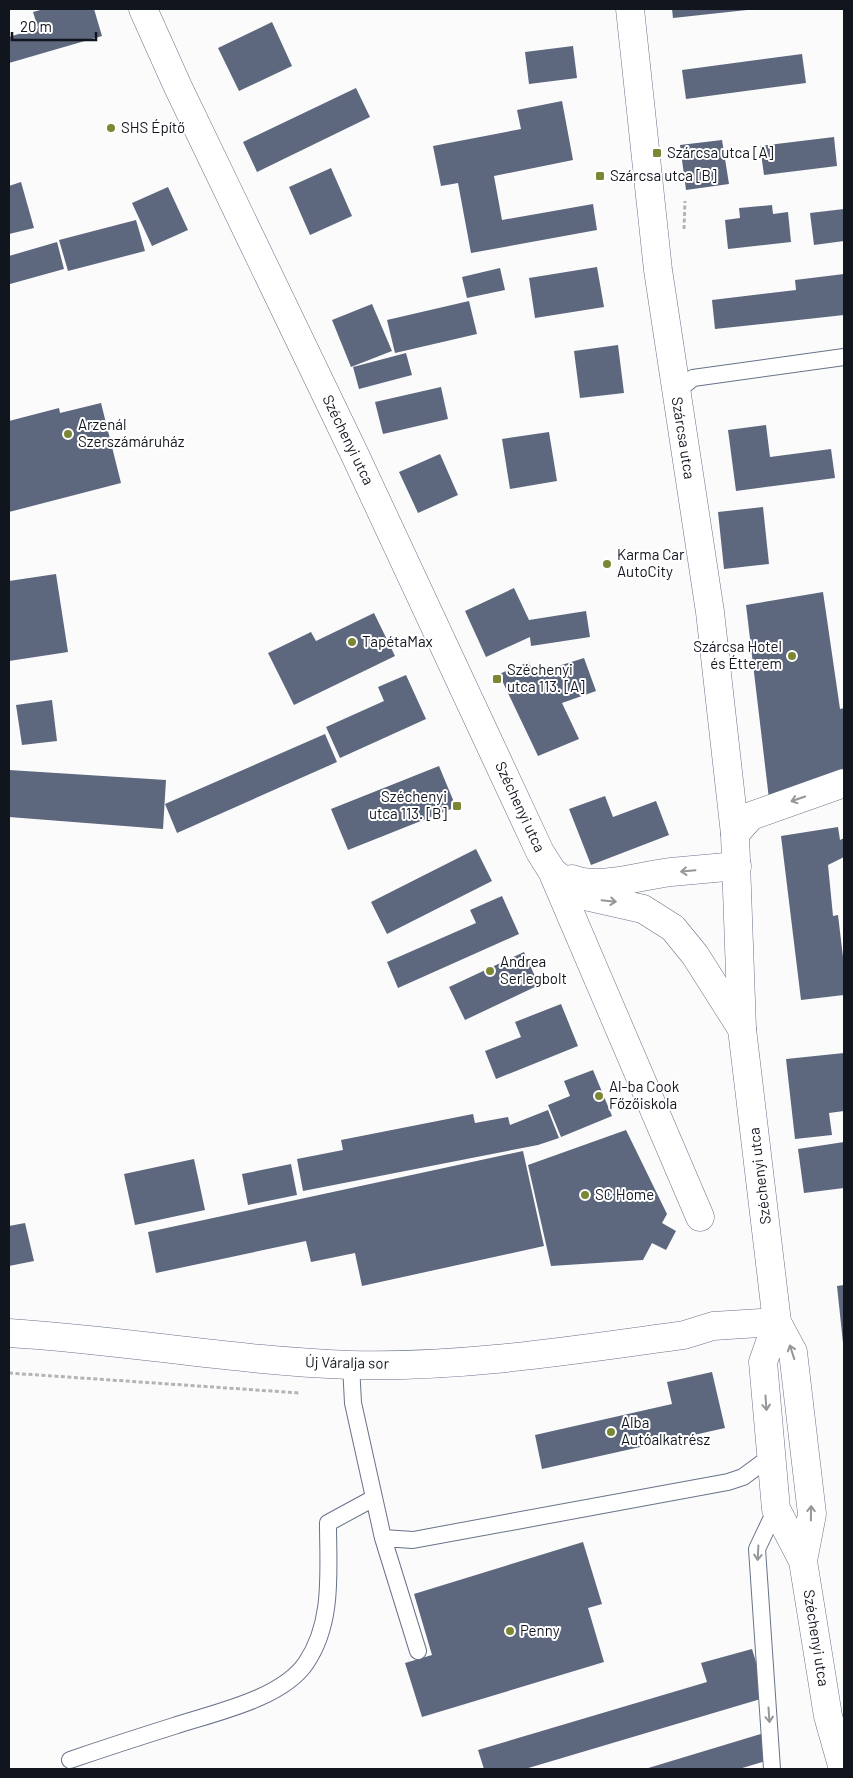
<svg xmlns="http://www.w3.org/2000/svg" width="853" height="1778" viewBox="0 0 853 1778" font-family="Barlow,sans-serif">
  <style>
    .building { fill: #5d677e }
    .lines { fill: none; stroke-linecap: round; stroke-linejoin: round }
    .service-casing { stroke: #687289; stroke-width: 18 }
    .minor-casing { stroke: #687289; stroke-width: 29 }
    .secondary-casing { stroke: #687289; stroke-width: 29 }
    .path { stroke: #b3b4b7; stroke-width: 3; stroke-dasharray: 4 2.5; stroke-linecap: butt }
    .service { stroke: #fff; stroke-width: 16 }
    .minor { stroke: #fff; stroke-width: 28 }
    .secondary { stroke: #fff; stroke-width: 28 }
    .oneway { stroke: #94969a }
    .poi-dot { fill: #7c8734; stroke: #fff; stroke-width: 2 }
    .labels { text-anchor: middle; stroke-width: 4; stroke-linejoin: round; paint-order: stroke }
    .poi-label { font-size: 15px; fill: #11151e; stroke: #fff; text-anchor: start }
    .street-label { font-size: 15px; fill: #11151e; stroke: #fff }
  </style>
  <rect width="100%" height="100%" fill="#fbfbfb"/>
  <path class="building" d="M44 9H94L102 36 9 63V37L38 28 33 12Z
    M672 9H747V10L673 18Z
    M272 22 292 66 239 91 218 48Z
    M573 46 577 78 529 84 525 52Z
    M802 54 806 83 686 99 682 70Z
    M356 88 370 117 257 172 243 142Z
    M562 101 573 160 494 176 502 220 593 204 597 230 471 253 458 183 441 186 433 146 521 129 517 110Z
    M834 137 837 166 764 175 760 146Z
    M722 140 729 184 686 190 680 145Z
    M331 168 352 216 310 235 289 187Z
    M21 182 34 228 9 234V186Z
    M168 187 188 230 152 246 132 203Z
    M772 205 773 214 788 212 791 242 728 249 725 220 740 218 739 208Z
    M844 209V241L814 245 810 213Z
    M136 220 145 251 68 271 59 240Z
    M57 242 64 269 10 284 9 256Z
    M597 267 604 307 535 318 529 278Z
    M500 268 505 290 467 298 462 277Z
    M844 274V315L715 329 712 300 796 290 795 280Z
    M469 301 477 334 395 353 387 320Z
    M372 304 392 351 351 367 332 320Z
    M618 345 624 393 580 398 574 351Z
    M406 353 412 375 359 389 353 367Z
    M441 387 448 419 383 434 375 402Z
    M101 403 121 483 9 512V421L59 408 60 413Z
    M766 425 770 457 831 449 835 478 736 491 728 430Z
    M549 432 557 481 510 489 502 439Z
    M440 454 458 495 418 513 399 472Z
    M763 507 769 564 724 569 718 512Z
    M56 574 68 652 9 661V581Z
    M514 588 529 620 586 611 590 637 531 646 530 637 486 657 465 611Z
    M823 592 840 709 844 708V773L769 799 746 605Z
    M374 613 395 656 294 705 268 653 311 632 316 641Z
    M584 658 596 691 562 703 579 739 538 756 499 674 529 662 533 674Z
    M406 675 426 719 340 758 326 727 384 701 378 687Z
    M52 700 57 741 22 745 16 705Z
    M325 734 337 762 177 833 165 804Z
    M439 766 456 807 348 850 331 809Z
    M9 770 166 780 163 829 9 817Z
    M605 796 613 817 656 801 669 835 591 865 569 809Z
    M838 827 840 840 844 838V857L828 865 833 916 838 915 843 957 844 995 801 1000 781 836Z
    M476 849 492 881 387 934 371 902Z
    M502 896 519 934 398 988 387 962 476 923 470 910Z
    M524 952 539 985 465 1020 449 987Z
    M561 1004 578 1046 496 1079 485 1051 521 1037 515 1022Z
    M844 1053V1111L829 1113 832 1135 795 1139 786 1059Z
    M593 1070 612 1116 561 1137 548 1105 570 1096 564 1081Z
    M548 1110 559 1138 538 1145 303 1191 297 1159 343 1150 341 1140 473 1114 475 1123 508 1117 510 1125Z
    M626 1130 667 1214 662 1223 676 1231 666 1250 652 1243 643 1260 551 1266 528 1165Z
    M844 1142V1188L804 1193 798 1149Z
    M523 1151 544 1246 362 1286 355 1253 311 1262 306 1241 156 1273 148 1232Z
    M194 1159 205 1210 135 1225 124 1174Z
    M291 1164 297 1195 248 1205 242 1174Z
    M25 1223 34 1261 9 1266V1226Z
    M844 1285V1343H843L837 1286Z
    M712 1372 725 1428 542 1469 535 1435 672 1404 667 1382Z
    M583 1542 602 1604 588 1608 604 1662 422 1717 405 1663 432 1655 414 1594Z
    M752 1649 767 1697 525 1769H484L478 1750 707 1682 701 1663Z
    M764 1733 772 1759 739 1769H645Z"/>
  <g class="lines">
    <defs>
      <path id="service" d="M676 392 693 378 844 357
        M351 1365 353 1403 383 1538 413 1540 728 1482 743 1477 770 1457
        M383 1538 418 1651
        M70 1760C105 1748 139 1737 174 1726 213 1713 282 1699 306 1663 334 1622 328 1570 328 1523L374 1498
        M772 1769 757 1549 776 1509"/>
      <path id="minor" d="M143 9 178 87 355 455 540 852 552 871 700 1217
        M735 834 751 816 844 783
        M553 872 581 895 643 909 673 928 695 955 742 1029
        M572 879C599 890 643 875 671 872 693 870 715 868 737 866
        M9 1333C123 1340 236 1361 350 1365 462 1368 574 1350 684 1335L713 1326 777 1322"/>
      <path id="secondary" d="M630 9 658 270 710 612 735 834 742 1029 777 1322 793 1352 812 1514 803 1561
        M777 1322 763 1362 776 1509 803 1561 828 1716 843 1769"/>
    </defs>
    <use href="#service" class="service-casing"/>
    <use href="#minor" class="minor-casing"/>
    <use href="#secondary" class="secondary-casing"/>
    <path class="path" d="M684 229 685 201
      M9 1373 300 1393"/>
    <use href="#service" class="service"/>
    <use href="#minor" class="minor"/>
    <use href="#secondary" class="secondary"/>
  </g>
  <defs><path id="oneway-shaft" d="M-6 0H5M1.5-3L5.5 0L1.5 3" fill="none" stroke-width="1.6" stroke-linecap="round" stroke-linejoin="round" transform="scale(1.25)"/></defs>
  <g class="oneway">
    <use href="#oneway-shaft" transform="translate(798 799) rotate(161)"/>
    <use href="#oneway-shaft" transform="translate(688 871) rotate(175)"/>
    <use href="#oneway-shaft" transform="translate(609 901) rotate(6)"/>
    <use href="#oneway-shaft" transform="translate(792 1352) rotate(-108)"/>
    <use href="#oneway-shaft" transform="translate(766 1403) rotate(86)"/>
    <use href="#oneway-shaft" transform="translate(811 1513) rotate(-89)"/>
    <use href="#oneway-shaft" transform="translate(758 1553) rotate(93)"/>
    <use href="#oneway-shaft" transform="translate(769 1715) rotate(86)"/>
  </g>
  <g class="poi-dot">
    <circle cx="111" cy="128" r="5"/>
    <rect x="652" y="148" width="10" height="10" rx="2.5"/>
    <rect x="595" y="171" width="10" height="10" rx="2.5"/>
    <circle cx="68" cy="434" r="5"/>
    <circle cx="607" cy="564" r="5"/>
    <circle cx="352" cy="642" r="5"/>
    <circle cx="792" cy="656" r="5"/>
    <rect x="492" y="674" width="10" height="10" rx="2.5"/>
    <rect x="452" y="801" width="10" height="10" rx="2.5"/>
    <circle cx="490" cy="971" r="5"/>
    <circle cx="599" cy="1096" r="5"/>
    <circle cx="585" cy="1195" r="5"/>
    <circle cx="611" cy="1432" r="5"/>
    <circle cx="510" cy="1631" r="5"/>
  </g>
  <g class="labels">
    <g class="poi-label">
      <text x="121" y="133">SHS Építő</text>
      <text x="667" y="158">Szárcsa utca [A]</text>
      <text x="610" y="181">Szárcsa utca [B]</text>
      <text x="78" y="430">Arzenál<tspan x="78" dy="17">Szerszámáruház</tspan></text>
      <text x="617" y="560">Karma Car<tspan x="617" dy="17">AutoCity</tspan></text>
      <text x="362" y="647">TapétaMax</text>
      <text x="782" y="652" text-anchor="end">Szárcsa Hotel<tspan x="782" dy="17">és Étterem</tspan></text>
      <text x="507" y="675">Széchenyi<tspan x="507" dy="17">utca 113. [A]</tspan></text>
      <text x="447" y="802" text-anchor="end">Széchenyi<tspan x="447" dy="17">utca 113. [B]</tspan></text>
      <text x="500" y="967">Andrea<tspan x="500" dy="17">Serlegbolt</tspan></text>
      <text x="609" y="1092">Al-ba Cook<tspan x="609" dy="17">Főzőiskola</tspan></text>
      <text x="595" y="1200">SC Home</text>
      <text x="621" y="1428">Alba<tspan x="621" dy="17">Autóalkatrész</tspan></text>
      <text x="520" y="1636">Penny</text>
    </g>
    <g class="street-label">
      <text transform="translate(683 438) rotate(81)" y="5">Szárcsa utca</text>
      <text transform="translate(348 440) rotate(64)" y="5">Széchenyi utca</text>
      <text transform="translate(520 807) rotate(65)" y="5">Széchenyi utca</text>
      <text transform="translate(760 1176) rotate(-97)" y="5">Széchenyi utca</text>
      <text transform="translate(347 1363) rotate(1)" y="5">Új Váralja sor</text>
      <text transform="translate(816 1638) rotate(81)" y="5">Széchenyi utca</text>
    </g>
  </g>
  <rect width="853" height="1778" fill="none" stroke="#11151e" stroke-width="20"/>
  <path d="M12 32v8h84v-8" fill="none" stroke="#11151e" stroke-width="2.5"/>
  <text x="20" y="32" font-size="15" fill="#11151e" stroke="#ffffff" stroke-width="4" paint-order="stroke">20 m</text>
</svg>
